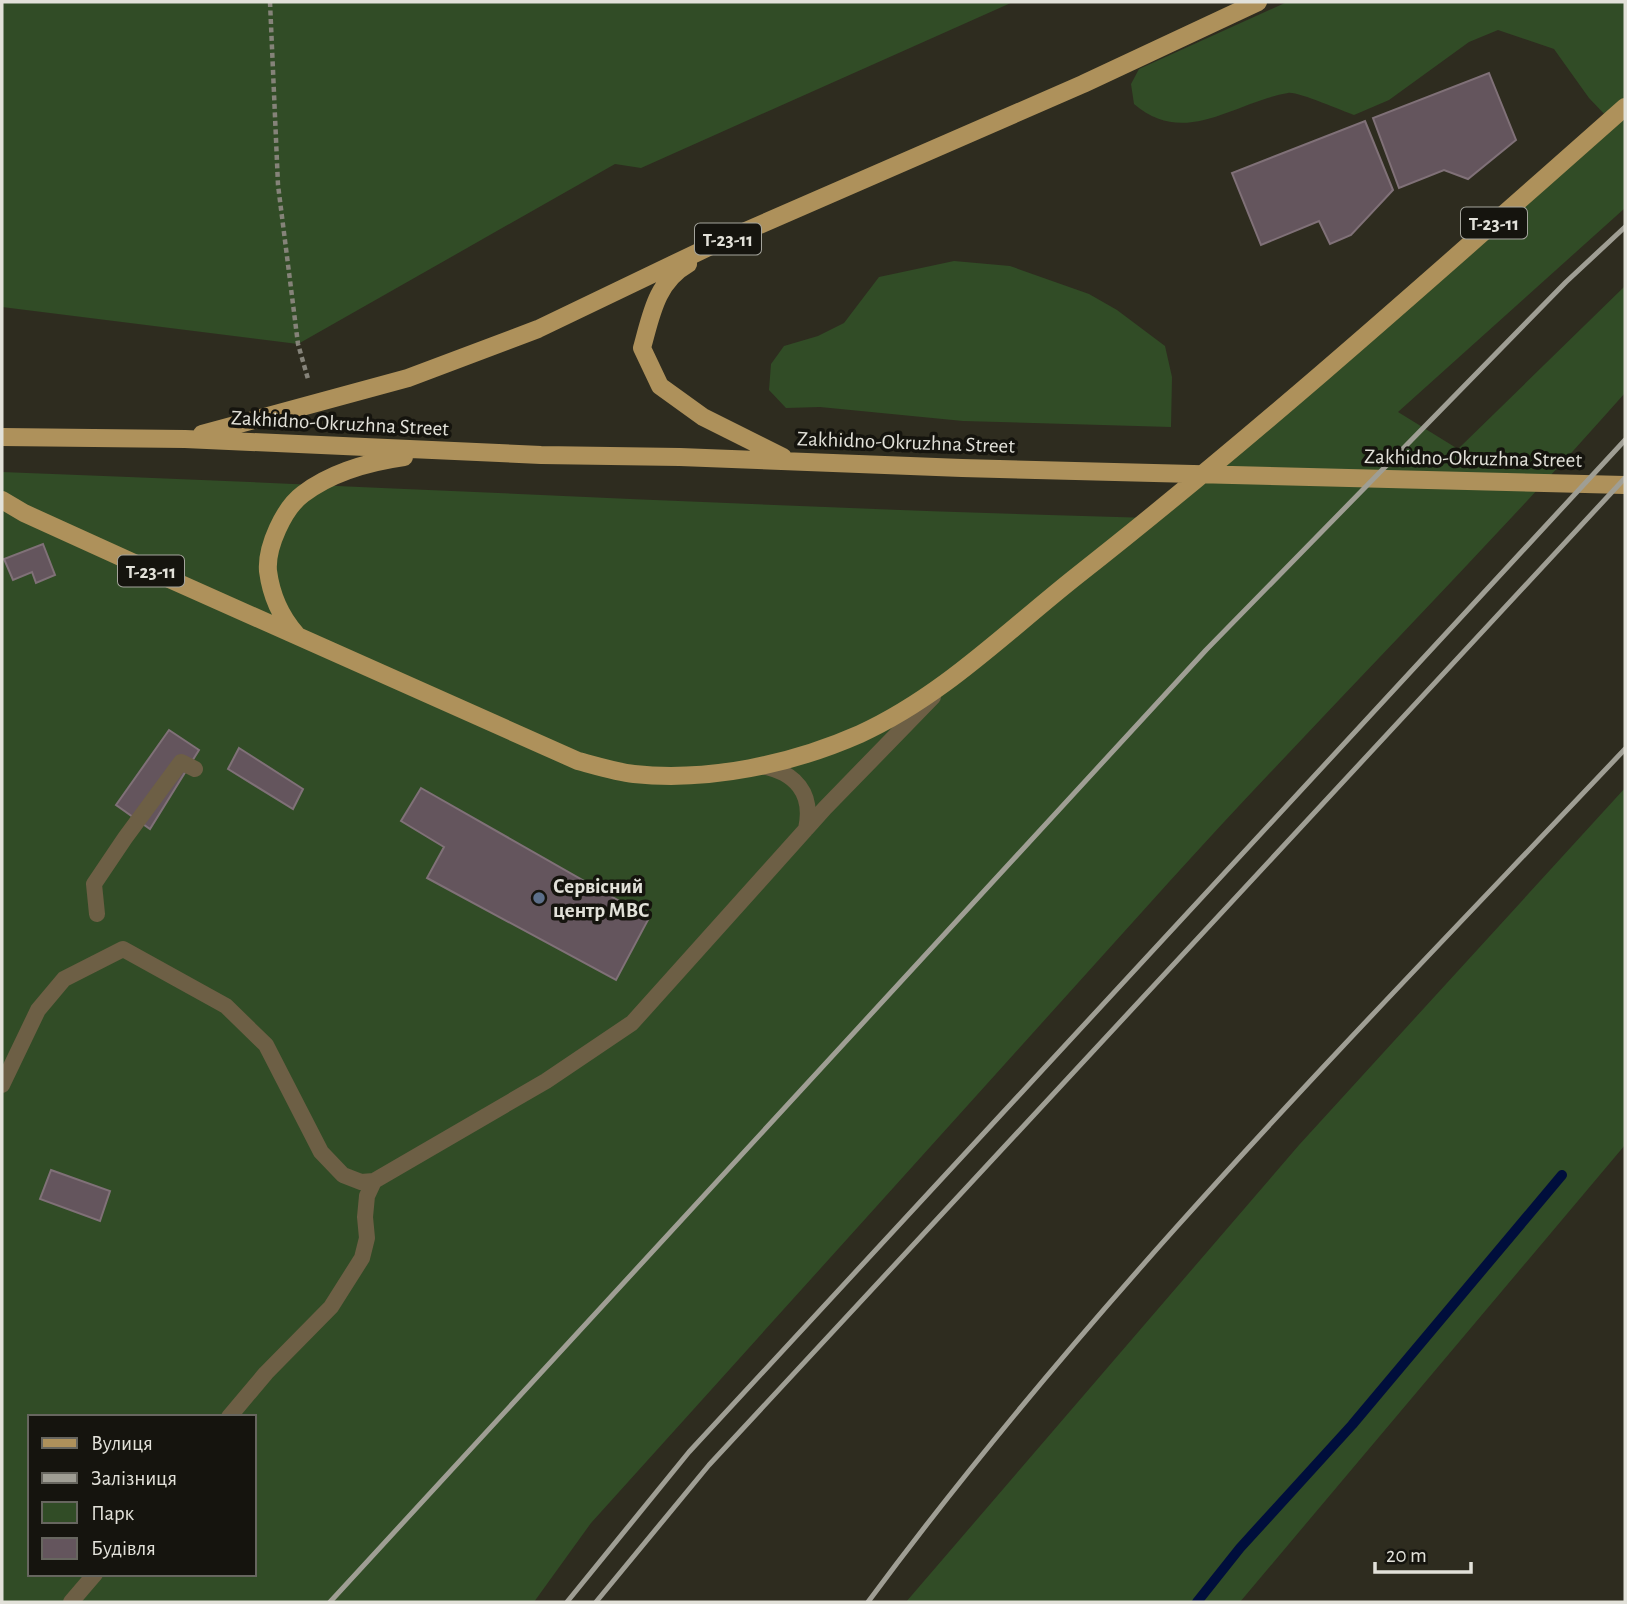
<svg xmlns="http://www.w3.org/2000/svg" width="1627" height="1604" viewBox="0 0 1627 1604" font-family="'Alegreya Sans',sans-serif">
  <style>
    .green { fill: #314c26; fill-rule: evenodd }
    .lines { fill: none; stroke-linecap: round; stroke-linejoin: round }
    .stream { stroke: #000e3c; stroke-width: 10 }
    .building { fill: #64555d; stroke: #807178; stroke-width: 2 }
    .path { stroke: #858379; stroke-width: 4.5; stroke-dasharray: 5 3.5; stroke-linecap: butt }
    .service { stroke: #6d5f45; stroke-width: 16 }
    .primary { stroke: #ae915b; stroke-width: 18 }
    .rail { stroke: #9f9e94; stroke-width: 5 }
    .service-dot { fill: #5c6f8a; stroke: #15140e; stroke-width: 2.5 }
    .labels { text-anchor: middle; stroke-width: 7; stroke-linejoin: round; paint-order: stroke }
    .shield { fill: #15140e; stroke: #a4a49c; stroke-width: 2 }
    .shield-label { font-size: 19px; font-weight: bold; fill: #e2e1d9 }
    .street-label { font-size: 21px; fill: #e2e1d9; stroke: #15140e }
    .poi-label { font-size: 21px; font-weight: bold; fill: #e2e1d9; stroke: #15140e; text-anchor: start }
  </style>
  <rect width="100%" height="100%" fill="#2e2c1f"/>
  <path class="green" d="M2 2H1013L641 168 615 164 298 344 2 307Z
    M1287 2H1625V208L1398 412 1458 449 1625 286V393C1477 560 1319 717 1169 882L591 1523 534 1602H2V472C385 486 767 508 1150 518L1610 120 1589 98 1554 49 1498 30 1469 42 1389 100 1354 115C1342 111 1297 91 1288 93 1234 102 1185 148 1134 104L1131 84 1139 69ZM30 1417H254V1574H30Z
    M954 261 1010 266 1089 294 1117 310 1165 346 1172 377 1171 427 963 421 820 407 786 408 769 390 771 364 784 346 818 336 844 323 879 277Z
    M1625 788V1145L1240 1602H906L1299 1145Z"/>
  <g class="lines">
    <path class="stream" d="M1197 1602 1240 1548 1352 1425 1562 1175"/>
  </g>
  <path class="building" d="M1489 73 1516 140 1468 179 1444 170 1399 188 1373 118Z
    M1365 121 1393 190 1351 235 1330 244 1319 221 1261 245 1232 173Z
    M43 544 55 575 36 583 32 572 13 580 4 559Z
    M169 730 199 750 150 829 116 805Z
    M239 748 303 789 293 809 228 769Z
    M421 788 649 918 616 980 427 878 444 847 401 821Z
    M51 1170 110 1191 100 1221 40 1199Z"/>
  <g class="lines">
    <path class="path" d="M270 2 278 185 298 344 308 379"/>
    <path class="service" d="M761 766C795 772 814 793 806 829
      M97 914 94 884 125 838 181 762 195 769
      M2 1085 38 1010 64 979 123 949 226 1006 266 1045 321 1152 343 1175 361 1182 374 1181 546 1081 632 1023 825 808 933 697
      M229 1417 266 1373 331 1307 362 1258 367 1238 365 1217 367 1196 374 1181
      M71 1602 95 1574"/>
    <path class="primary" d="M688 264C656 282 651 316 642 348L660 386 703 417 783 457
      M202 434 408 378 538 329 709 247 1083 84 1258 2
      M2 437 185 439 541 455 680 457 962 468 1625 485
      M2 500 24 513 156 573 578 761C597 766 616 772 634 774 709 782 792 764 860 734 943 696 1007 631 1078 575 1266 427 1445 266 1625 107
      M296 634C281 617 271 594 268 571 266 547 284 508 303 494 332 472 368 462 404 457"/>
    <path class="rail" d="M330 1602 1206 650 1566 282 1625 227
      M567 1602 689 1452 1625 440
      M596 1602 709 1465 1625 478
      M868 1602C1094 1296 1364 1025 1625 749"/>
  </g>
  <circle class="service-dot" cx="539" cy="898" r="7"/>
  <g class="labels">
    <g class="shield">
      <rect x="1461" y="207.5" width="66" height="31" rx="5"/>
      <rect x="695" y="223.5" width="66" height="31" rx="5"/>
      <rect x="118" y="555.5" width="66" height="31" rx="5"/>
    </g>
    <g class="shield-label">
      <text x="1494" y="230">Т-23-11</text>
      <text x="728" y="246">Т-23-11</text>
      <text x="151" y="578">Т-23-11</text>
    </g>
    <g class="street-label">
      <text transform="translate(340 423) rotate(3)" y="7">Zakhidno-Okruzhna Street</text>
      <text transform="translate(906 442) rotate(2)" y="7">Zakhidno-Okruzhna Street</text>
      <text transform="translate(1473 458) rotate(1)" y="7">Zakhidno-Okruzhna Street</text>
    </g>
    <g class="poi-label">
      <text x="553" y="893">Сервісний<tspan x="553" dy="24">центр МВС</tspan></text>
    </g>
  </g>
  <rect width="1627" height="1604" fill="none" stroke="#e2e1d9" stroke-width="7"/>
  <rect x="28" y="1415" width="228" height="161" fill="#15140e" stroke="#67665f" stroke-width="2"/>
  <rect x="42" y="1438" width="35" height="10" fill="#ae915b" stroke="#67665f" stroke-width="2"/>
  <text x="91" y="1450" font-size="21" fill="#e2e1d9">Вулиця</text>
  <rect x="42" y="1473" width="35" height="10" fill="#9f9e94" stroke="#67665f" stroke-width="2"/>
  <text x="91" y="1485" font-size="21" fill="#e2e1d9">Залізниця</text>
  <rect x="42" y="1502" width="35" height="21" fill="#314c26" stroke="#67665f" stroke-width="2"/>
  <text x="91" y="1520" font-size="21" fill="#e2e1d9">Парк</text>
  <rect x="42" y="1538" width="35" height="21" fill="#64555d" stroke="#67665f" stroke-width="2"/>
  <text x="91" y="1555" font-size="21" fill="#e2e1d9">Будівля</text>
  <path d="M1375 1562v10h96v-10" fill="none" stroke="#e2e1d9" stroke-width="3.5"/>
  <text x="1386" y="1562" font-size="21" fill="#e2e1d9" stroke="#15140e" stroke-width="5" paint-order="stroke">20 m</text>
</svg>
